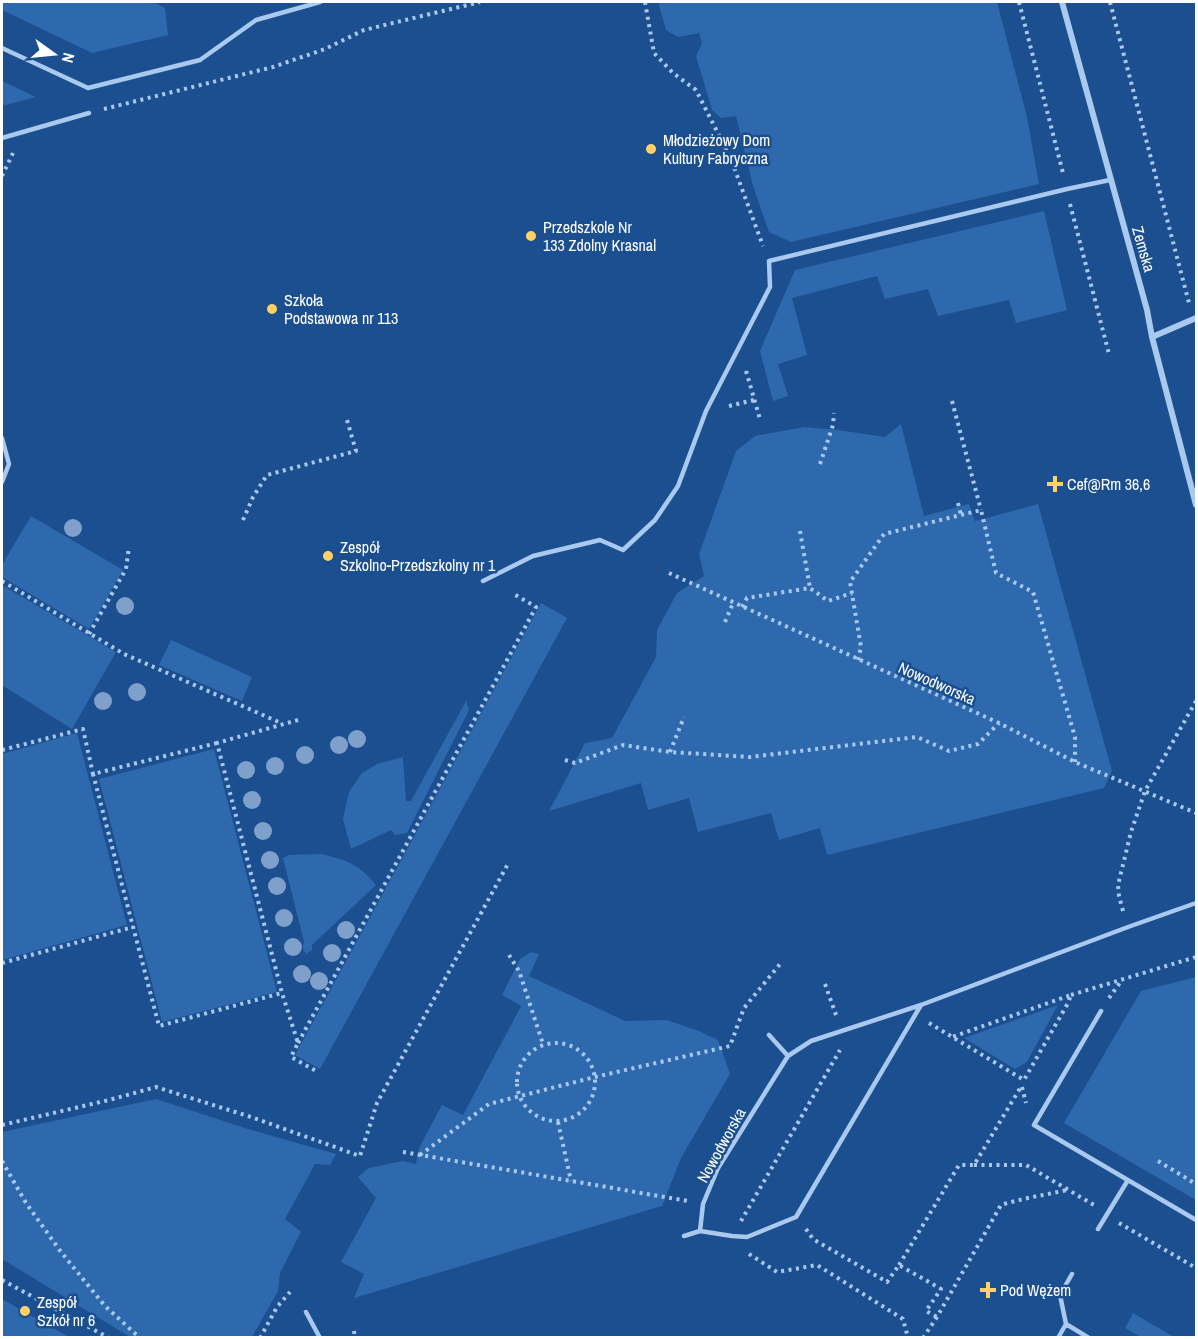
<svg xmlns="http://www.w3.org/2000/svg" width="1198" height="1339" viewBox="0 0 1198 1339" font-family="'Archivo Narrow',sans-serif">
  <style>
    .green { fill: #2e69ad }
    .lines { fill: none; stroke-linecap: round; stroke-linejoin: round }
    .path { stroke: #a9c9ee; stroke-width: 4; stroke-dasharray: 3 4.5; stroke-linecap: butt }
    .lane { stroke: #a9c9ee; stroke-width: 4.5 }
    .street { stroke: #a9c9ee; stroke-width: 6 }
    .tree { fill: #7ea0ca }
    .poi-dot { fill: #ffd166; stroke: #1b4f8f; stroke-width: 2 }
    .labels { text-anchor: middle; stroke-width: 5; stroke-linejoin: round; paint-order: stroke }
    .poi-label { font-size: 16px; fill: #fff; stroke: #1b4f8f; text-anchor: start }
    .street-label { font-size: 16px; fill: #fff; stroke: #1b4f8f }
  </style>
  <rect width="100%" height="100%" fill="#1b4f8f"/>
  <path class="green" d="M2 2H153L165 8 168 35 92 53 2 10Z
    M658 2H997L1027 117 1039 184 791 242 769 232 753 186 736 116 721 118 712 110 696 56 702 43 699 33 678 37 666 30Z
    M2 81 36 97 2 106Z
    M1044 211 1067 310 1016 323 1009 300 938 316 928 289 885 299 877 276 792 298 807 355 778 364 788 396 773 401 760 351 795 270Z
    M901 424 924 516 969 504 975 521 1038 504 1112 771 1104 788 827 855 820 828 779 840 771 813 698 832 689 798 648 810 641 783 549 811 585 743 612 738 656 657 657 630 677 593 704 576 699 554 736 451 755 436 804 427 838 430 885 437Z
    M31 516 123 570 89 629 2 577V565Z
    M2 585 116 652 72 729 2 685Z
    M541 603 567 618 320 1069 295 1055Z
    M171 640 252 677 242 701 159 665Z
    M466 701 469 710 407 833 395 835 391 830 351 849 343 819 349 792 362 773 377 764 403 757 406 801H411Z
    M77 733 127 925 2 960V754Z
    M214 749 277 992 162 1022 99 779Z
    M322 854C348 861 359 864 376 885L312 945V950L306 954C303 949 302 948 304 942L283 858 289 855Z
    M531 952 539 954 529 976 625 1021 667 1020 699 1031 718 1040 730 1074 681 1158 662 1206 354 1298 364 1274 341 1262 376 1198 358 1177 369 1168 403 1161 416 1164 419 1148 442 1105 463 1115 521 1006 502 995 520 959Z
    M1196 977V1200L1064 1123 1141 991Z
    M1058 1005 1027 1062 1015 1069 964 1038Z
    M156 1099 248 1129 336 1154 330 1165 315 1164 285 1219 301 1232 280 1273 278 1291 252 1337H130L2 1259V1132Z
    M2 1299 69 1337H2Z
    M1133 1313 1174 1337H1141L1125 1328Z"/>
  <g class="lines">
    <path class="path" d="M645 2 654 53 673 73 696 90 731 159 763 246
      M1019 2 1063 173
      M1110 2 1189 303
      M104 109 273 67 325 49 364 30 480 2
      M2 176 13 153
      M1070 204 1109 354
      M746 371 760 419
      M952 401 981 510
      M729 406 754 400
      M820 464 833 425 834 413
      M958 503 961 515
      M243 520 253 497 267 475 356 451 347 420
      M800 531 810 588
      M669 573 999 723 1075 762 1196 813
      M2 581 124 654 281 723
      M742 607 747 598 810 588 828 601 852 593
      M725 622 733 603
      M89 634 126 569 129 547
      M858 660 861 647 850 582 884 534 981 510 996 573 1033 592 1075 737V762
      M298 720 217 743 282 993 298 1043 291 1057 318 1072
      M217 743 93 774 159 1026 282 993
      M2 750 83 729 93 774
      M670 752 684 717
      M565 760 575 763 623 745 670 752 750 757 917 737 949 751 978 744 999 723
      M1123 911 1119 896 1118 885 1131 832 1145 791 1196 701
      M509 955 519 971 543 1044
      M2 963 133 927
      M825 984 836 1015
      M1071 995 1196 957
      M1109 998 1122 980
      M929 1023 1024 1080 1068 1003 1071 995 952 1037
      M517 1082a39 39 0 1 1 78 0a39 39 0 1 1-78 0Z
      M298 1043 536 607 512 593
      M1022 1087 1026 1103
      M558 1122 571 1181
      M2 1125 109 1100 156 1087 251 1117 360 1156 377 1103 509 862
      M403 1152 688 1201
      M420 1155 489 1104 595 1077 730 1046 744 1008 780 964
      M2 1161 26 1203 61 1252 105 1306 140 1338
      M1158 1161 1196 1184
      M974 1165H1026L1094 1205
      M741 1221 840 1050
      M1119 1223 1196 1268
      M806 1229 813 1239 887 1282 899 1265 941 1289 926 1311 937 1317
      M749 1254 777 1272 817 1265 903 1319 908 1338
      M899 1265 959 1165H974L1022 1085
      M2 1280 109 1338
      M354 1331 355 1338
      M260 1338 277 1307 290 1292
      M923 1338 937 1317 1001 1205C1023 1198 1045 1195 1067 1190"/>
    <path class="lane" d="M2 48 88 88 200 60 256 20 320 2
      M2 138 89 113
      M2 438 9 464 2 482
      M483 581 533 556 600 540 623 550 655 520 678 486 706 411 770 287 769 261 1067 189 1110 180
      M921 1005 796 1217 747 1237 732 1236 700 1231 703 1204 718 1168 788 1056 811 1041 921 1005 1128 927 1196 903
      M1101 1011 1034 1125 1196 1220
      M769 1035 788 1056
      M1098 1229 1128 1180
      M684 1236 700 1231
      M306 1312 320 1338
      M1066 1324 1089 1338
      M1058 1338 1066 1324 1060 1295 1072 1274"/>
    <path class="street" d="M1062 2 1147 310 1152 337 1196 505
      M1152 337 1196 318"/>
  </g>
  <g class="tree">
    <circle cx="73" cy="528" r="9"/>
    <circle cx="125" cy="606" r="9"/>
    <circle cx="137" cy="692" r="9"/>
    <circle cx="103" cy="701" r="9"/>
    <circle cx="357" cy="739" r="9"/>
    <circle cx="339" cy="745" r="9"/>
    <circle cx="305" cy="755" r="9"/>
    <circle cx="275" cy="766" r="9"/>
    <circle cx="246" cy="770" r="9"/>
    <circle cx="252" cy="800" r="9"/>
    <circle cx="263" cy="831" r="9"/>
    <circle cx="270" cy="860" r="9"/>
    <circle cx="277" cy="886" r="9"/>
    <circle cx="284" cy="918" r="9"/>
    <circle cx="346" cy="930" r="9"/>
    <circle cx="293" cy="947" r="9"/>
    <circle cx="332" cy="953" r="9"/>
    <circle cx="302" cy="974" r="9"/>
    <circle cx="319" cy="981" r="9"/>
  </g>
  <g class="poi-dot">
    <circle cx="651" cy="149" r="6"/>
    <circle cx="531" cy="236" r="6"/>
    <circle cx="272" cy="309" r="6"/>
    <path d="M1052 475h6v6h6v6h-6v6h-6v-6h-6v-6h6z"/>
    <circle cx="328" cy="556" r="6"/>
    <path d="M985 1281h6v6h6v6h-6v6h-6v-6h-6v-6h6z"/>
    <circle cx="25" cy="1311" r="6"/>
  </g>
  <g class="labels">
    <g class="poi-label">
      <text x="663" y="146">Młodzieżowy Dom<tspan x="663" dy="18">Kultury Fabryczna</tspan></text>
      <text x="543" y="233">Przedszkole Nr<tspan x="543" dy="18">133 Zdolny Krasnal</tspan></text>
      <text x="284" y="306">Szkoła<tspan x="284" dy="18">Podstawowa nr 113</tspan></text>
      <text x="1067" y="490">Cef@Rm 36,6</text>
      <text x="340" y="553">Zespół<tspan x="340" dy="18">Szkolno-Przedszkolny nr 1</tspan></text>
      <text x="1000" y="1296">Pod Wężem</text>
      <text x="37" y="1308">Zespół<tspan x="37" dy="18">Szkół nr 6</tspan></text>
    </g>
    <g class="street-label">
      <text transform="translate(1144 249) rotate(74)" y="6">Zemska</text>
      <text transform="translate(937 683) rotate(24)" y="6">Nowodworska</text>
      <text transform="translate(721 1145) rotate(-61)" y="6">Nowodworska</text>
    </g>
  </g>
  <rect width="1198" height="1339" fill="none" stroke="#ffffff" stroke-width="6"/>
  <g transform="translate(54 54) rotate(105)" stroke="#1b4f8f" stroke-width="4.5" paint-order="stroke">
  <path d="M0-4.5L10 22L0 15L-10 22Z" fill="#ffffff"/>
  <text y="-9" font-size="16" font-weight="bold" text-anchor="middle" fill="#ffffff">N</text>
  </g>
</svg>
